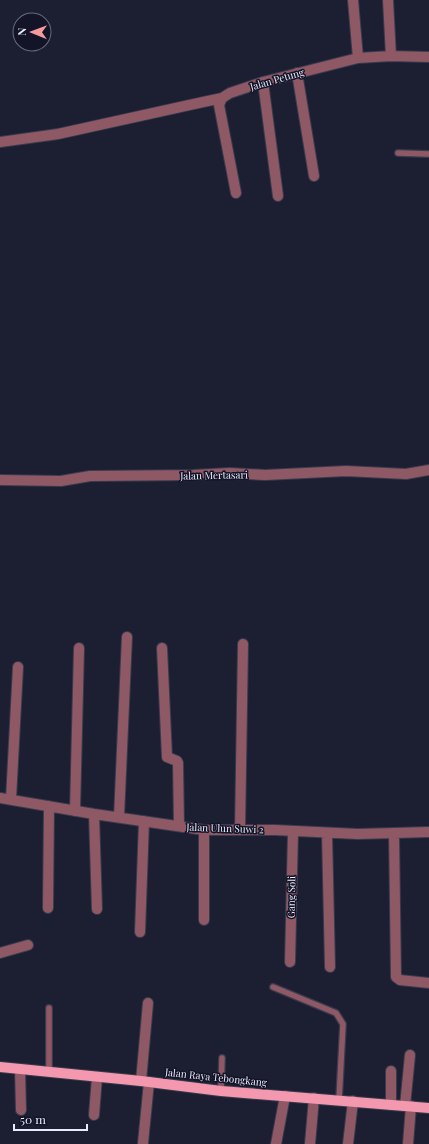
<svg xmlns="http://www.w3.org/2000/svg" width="429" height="1144" viewBox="0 0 429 1144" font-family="'Playfair Display',serif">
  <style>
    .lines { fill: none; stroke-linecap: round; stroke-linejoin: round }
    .service-casing { stroke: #393b4e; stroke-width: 8 }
    .minor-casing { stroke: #393b4e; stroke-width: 12 }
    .primary-casing { stroke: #393b4e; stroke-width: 12 }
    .service { stroke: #8f5865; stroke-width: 5.5 }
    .minor { stroke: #8f5865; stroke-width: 10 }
    .primary { stroke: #f398ae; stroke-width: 10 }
    .labels { text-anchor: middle; stroke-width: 3; stroke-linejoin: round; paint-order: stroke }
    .street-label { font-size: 10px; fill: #e8ebf9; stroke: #131428 }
  </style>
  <rect width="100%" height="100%" fill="#1c1e32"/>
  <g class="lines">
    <defs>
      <path id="service" d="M398 153 429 154
        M273 987 336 1013 343 1024 339 1100
        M49 1008V1072
        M221 1091 222 1058"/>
      <path id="minor" d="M353 0 358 58
        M388 0 391 56
        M297 73 314 176
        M263 82 278 196
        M222 98 219 105 236 193
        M0 142 58 134 194 104 222 98 230 93 263 82 358 58 391 56 429 57
        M0 480 61 481 90 476 193 475 230 473 265 475 346 471 406 474 429 470
        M162 648 167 757 177 761 178 763 179 826
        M0 798 94 814 204 830H275L358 834 429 832
        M11 799 18 667
        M75 811 79 648
        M94 814 97 909
        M119 817 127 637
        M240 830 243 644
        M327 834 330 967
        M394 834 396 977 400 980 429 983
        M48 908 49 806
        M204 920V830
        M140 932 144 821
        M0 953 28 945
        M290 962 293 832
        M20 1069 21 1110
        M141 1081 148 1003
        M391 1105V1071
        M405 1106 410 1055
        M94 1115 97 1077
        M143 1143 149 1082
        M276 1144 285 1096
        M310 1144 314 1098
        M348 1144 353 1101
        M408 1144 411 1106"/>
      <path id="primary" d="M0 1067 141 1081 221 1091 429 1108"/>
    </defs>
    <use href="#service" class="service-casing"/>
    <use href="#minor" class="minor-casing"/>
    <use href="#primary" class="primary-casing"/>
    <use href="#service" class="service"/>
    <use href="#minor" class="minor"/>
    <use href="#primary" class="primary"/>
  </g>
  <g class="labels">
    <g class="street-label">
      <text transform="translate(277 79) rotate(-16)" y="4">Jalan Petung</text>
      <text transform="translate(214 475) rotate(-1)" y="4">Jalan Mertasari</text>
      <text transform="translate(225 828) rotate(2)" y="4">Jalan Ulun Suwi 2</text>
      <text transform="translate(291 897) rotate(-89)" y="4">Gang Soli</text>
      <text transform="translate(216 1077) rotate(6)" y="4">Jalan Raya Tebongkang</text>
    </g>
  </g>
  <g transform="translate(32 32) rotate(271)"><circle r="19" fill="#131428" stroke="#686a7c"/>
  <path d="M0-3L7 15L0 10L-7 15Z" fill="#f59b9c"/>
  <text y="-6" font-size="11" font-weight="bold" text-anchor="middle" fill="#e8ebf9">N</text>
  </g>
  <path d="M14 1124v6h73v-6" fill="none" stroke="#e8ebf9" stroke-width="2"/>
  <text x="20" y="1124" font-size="12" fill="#e8ebf9" stroke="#131428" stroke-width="3" paint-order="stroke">50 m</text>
</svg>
